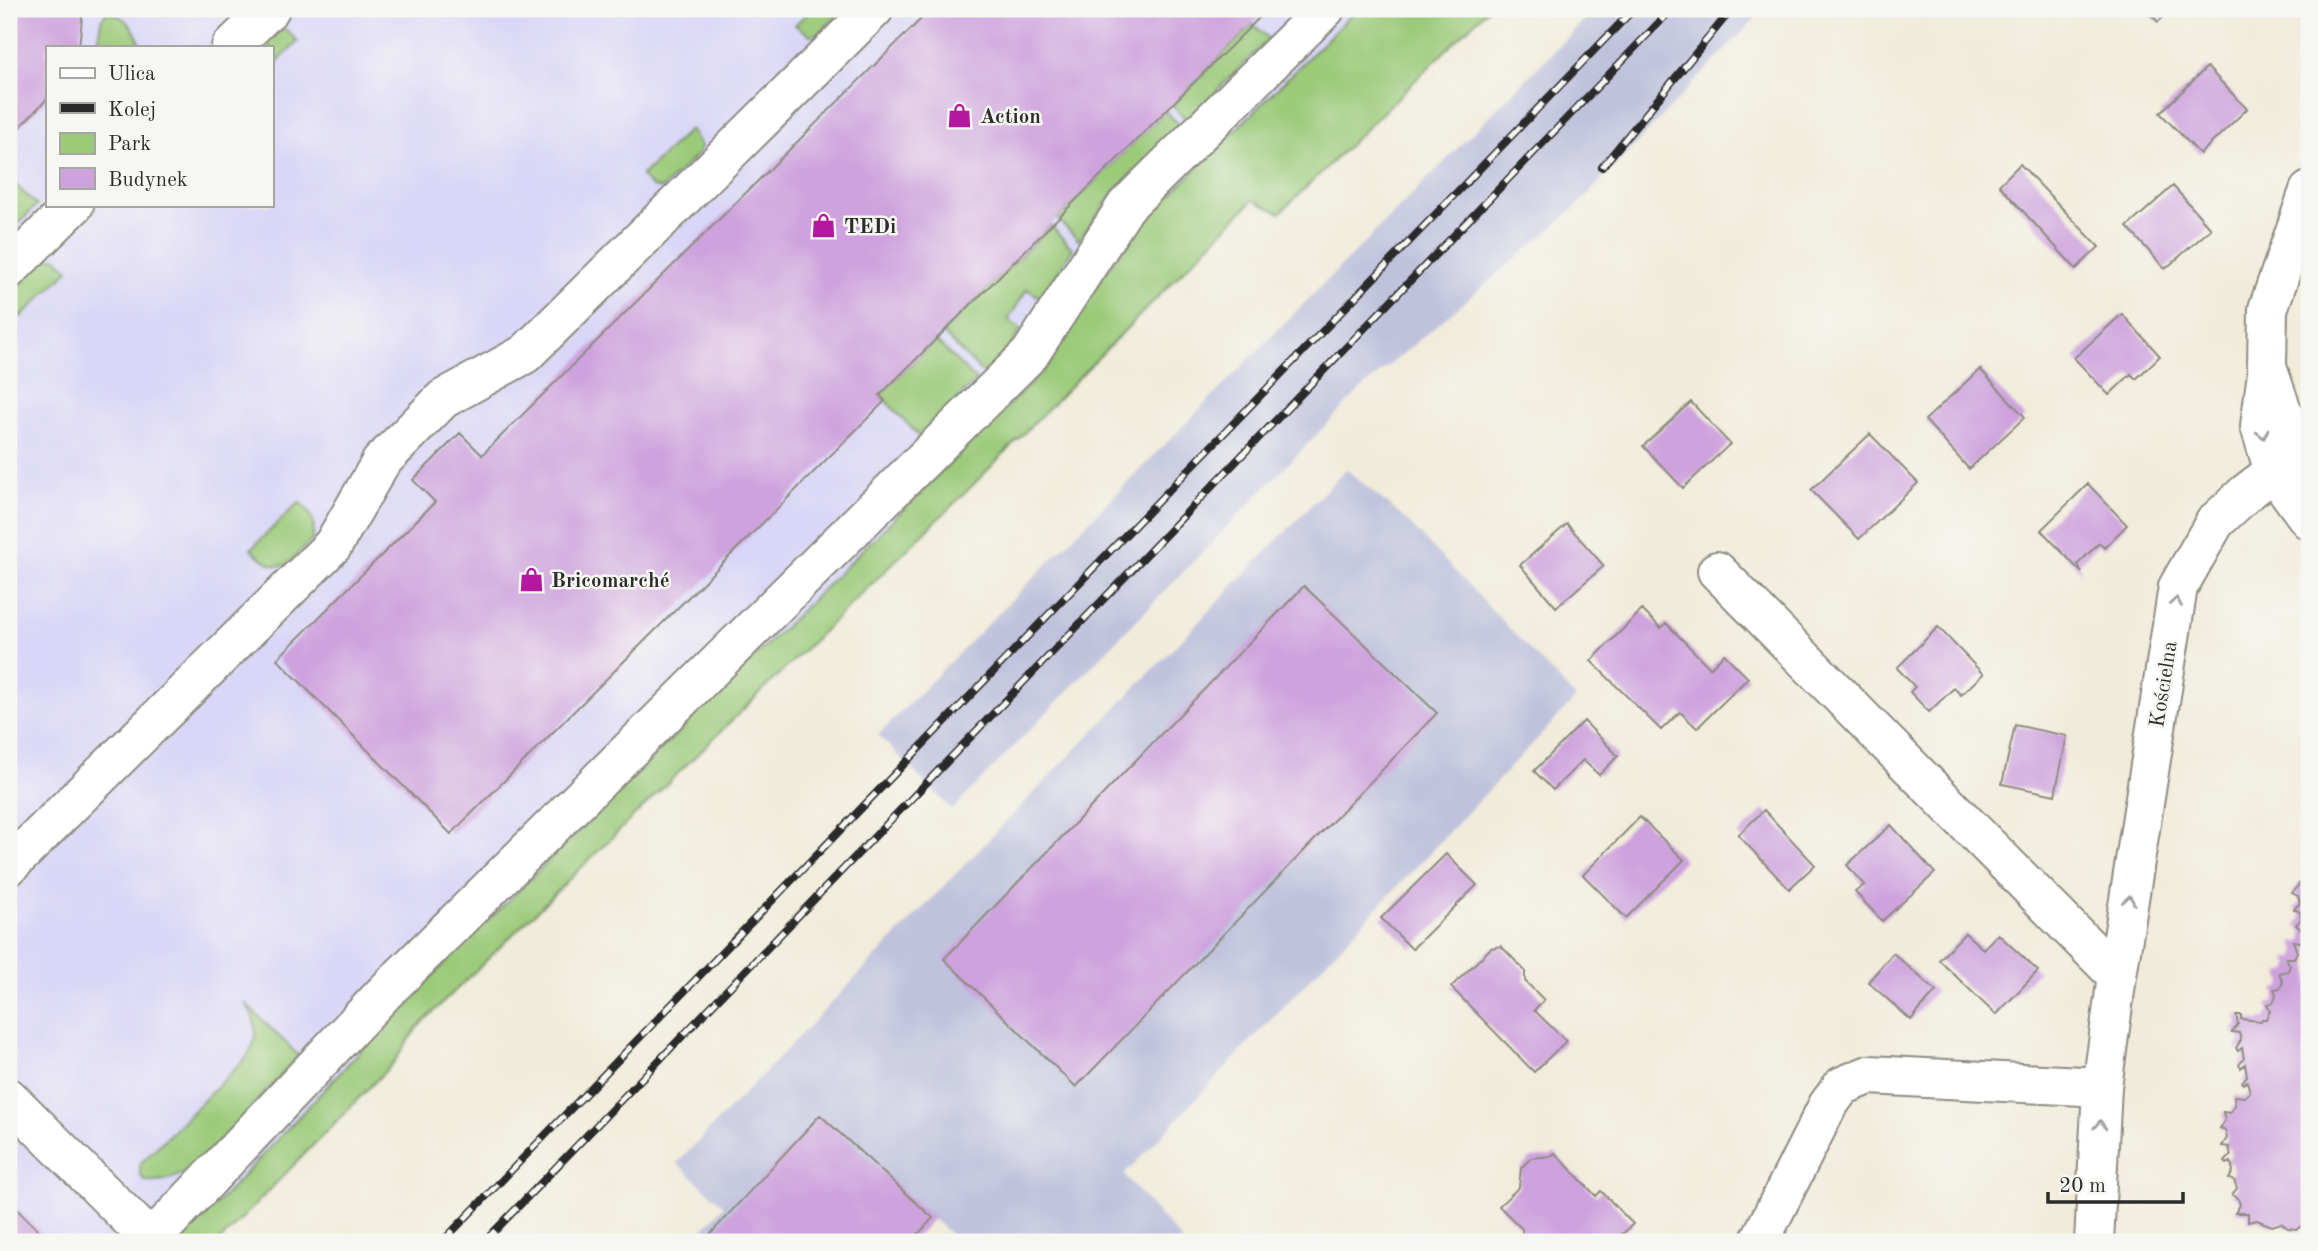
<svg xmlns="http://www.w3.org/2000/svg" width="2318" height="1251" viewBox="0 0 2318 1251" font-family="'Old Standard TT',serif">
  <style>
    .built { fill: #d9d6f7; fill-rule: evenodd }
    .industrial { fill: #c0c2dd }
    .green { fill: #9bca79; stroke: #637a52; stroke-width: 2 }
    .building { fill: #cea2dd }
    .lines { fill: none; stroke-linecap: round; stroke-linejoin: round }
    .minor-casing { stroke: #8e8c82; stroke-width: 42 }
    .minor { stroke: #fff; stroke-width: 38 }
    .rail-casing { stroke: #2b2b2b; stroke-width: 8 }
    .rail { stroke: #f6f6f2; stroke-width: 5; stroke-dasharray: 16; stroke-linecap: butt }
    .oneway { stroke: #a0a0a0 }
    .labels { text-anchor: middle; stroke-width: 5; stroke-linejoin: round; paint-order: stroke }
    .poi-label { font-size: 21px; font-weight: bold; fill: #2b2b2b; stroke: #f6f6f2; text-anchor: start }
    .street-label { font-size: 21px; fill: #2b2b2b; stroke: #f6f6f2 }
  </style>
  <rect width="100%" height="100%" fill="#f6f6f2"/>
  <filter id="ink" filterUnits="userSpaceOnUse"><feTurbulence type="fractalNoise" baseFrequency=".0143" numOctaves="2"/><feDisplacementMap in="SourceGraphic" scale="14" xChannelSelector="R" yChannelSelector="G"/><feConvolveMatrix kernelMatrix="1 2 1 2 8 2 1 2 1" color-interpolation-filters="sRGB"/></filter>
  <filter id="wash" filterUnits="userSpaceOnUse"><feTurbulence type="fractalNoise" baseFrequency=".00686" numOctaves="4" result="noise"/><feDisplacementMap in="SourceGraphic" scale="28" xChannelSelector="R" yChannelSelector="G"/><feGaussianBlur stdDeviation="1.57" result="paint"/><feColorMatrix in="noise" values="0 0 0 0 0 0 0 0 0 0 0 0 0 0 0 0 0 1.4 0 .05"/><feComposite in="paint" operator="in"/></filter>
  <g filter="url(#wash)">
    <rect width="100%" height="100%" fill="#f1ecda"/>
    <path class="built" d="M9 9H1488L1280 213 1253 200 971 487 417 1028 394 1062 219 1242H9ZM47 47H271V205H47Z"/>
    <path class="industrial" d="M1595 9H1764L1574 209 1359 391 952 810 878 735Z
      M1346 469 1406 520 1576 698 1124 1175 1183 1242H959L933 1219 911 1242H691L724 1206 677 1163Z"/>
    <path class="green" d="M811 9H844L820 33 810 35 795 25Z
      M1357 9H1488L1280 213 1253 200 971 487 417 1028 394 1062 219 1242H181L409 999 1032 382 1133 232Z
      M106 13C125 13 137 31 141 47H98L101 20Z
      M1253 24 1269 39 1187 120 1172 105Z
      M277 29 287 30 298 42 271 68V47H255Z
      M1165 111 1181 126 1114 192 1079 240 1057 219Z
      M690 129 701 146 698 154 662 189 652 187 641 176Z
      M10 180 37 205 20 222 9 229Z
      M1051 226 1073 249 1041 298 1027 289 1008 320 1021 329 1010 346 984 374 942 333Z
      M46 258H57L69 270 21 317 12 308 9 292Z
      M935 340 976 380 920 437 880 395Z
      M299 502C313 513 316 523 312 540 286 566 282 578 251 549Z
      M245 1003 299 1056 197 1166C180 1176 165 1183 145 1181L140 1175V1164L246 1058C259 1039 259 1023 245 1003Z"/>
    <g id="blocks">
      <path class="building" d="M9 9H83L79 47H47V99L9 138Z
        M931 9H1268L880 395 885 401 451 834 277 659 435 502 413 480 460 433 482 455Z
        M2145 9H2172L2158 22Z
        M2207 67 2247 109 2200 154 2160 113Z
        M2020 164 2099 247 2076 269 1999 185Z
        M2173 186 2211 229 2165 269 2127 227Z
        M2122 314 2160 356 2136 379 2131 374 2109 395 2074 358Z
        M1980 369 2025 417 1969 469 1925 420Z
        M1691 402 1730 444 1683 488 1643 446Z
        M1870 434 1918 483 1859 539 1811 490Z
        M2088 484 2127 525 2104 548 2099 543 2078 564 2082 573 2041 530Z
        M1567 524 1604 566 1556 607 1520 565Z
        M1304 586 1437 713 1076 1087 944 959Z
        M1642 610 1661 628 1666 623 1710 668 1724 654 1748 678 1697 728 1680 712 1661 730 1591 661Z
        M1938 627 1983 674 1961 695 1954 688 1929 712 1910 692 1915 687 1897 668Z
        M1584 721 1618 756 1599 775 1583 760 1553 790 1534 771Z
        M2015 725 2067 736 2055 795 2002 784Z
        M1764 810 1815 865 1789 889 1738 835Z
        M1640 817 1684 860 1626 918 1583 875Z
        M1891 825 1935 873 1882 921 1855 892 1864 885 1847 865Z
        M1446 854 1477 885 1412 949 1381 918Z
        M2300 883 2309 884V1230L2303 1226 2296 1229 2288 1228 2281 1223 2272 1226 2257 1220 2248 1222V1213H2235L2240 1205 2238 1198 2232 1195 2237 1188 2234 1180 2229 1179 2233 1171 2231 1162 2227 1164 2225 1162 2231 1155 2229 1147 2222 1146 2227 1138 2225 1130 2220 1128 2225 1120 2223 1112 2230 1113 2235 1105 2234 1096 2245 1097 2250 1092 2247 1081 2244 1084 2242 1082 2247 1076 2245 1064 2241 1068 2239 1065 2244 1058 2242 1048 2238 1051 2236 1048 2241 1040 2239 1033 2232 1032 2238 1024 2236 1015H2241V1019L2261 1021 2262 1019H2266L2270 1011 2267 1004 2273 1003 2276 995 2274 989 2280 988 2283 982 2279 973 2288 971 2290 966 2286 958H2294L2297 952 2293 941 2301 942 2303 937 2302 930 2296 925 2301 919 2300 912 2294 909 2300 903 2298 896 2292 893Z
        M1965 933 1983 949 1998 934 2038 971 1996 1015 1939 960Z
        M1501 946 1525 971V981L1544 1000 1534 1010 1566 1041 1534 1072 1451 987 1491 948Z
        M1893 953 1936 991 1911 1020 1868 982Z
        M820 1115 933 1218 911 1242H703Z
        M1555 1153 1596 1196 1601 1191 1633 1224 1614 1242H1596L1588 1235 1580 1242H1529L1523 1237 1522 1229 1499 1206 1519 1187 1521 1168 1531 1158 1551 1156Z
        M9 1201 50 1242H9Z"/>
    </g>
  </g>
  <g filter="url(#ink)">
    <use href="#blocks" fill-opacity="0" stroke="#8e8c82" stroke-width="2"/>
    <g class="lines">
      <defs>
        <path id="minor" d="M231 47 270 9
          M2309 191 2268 309 2267 367 2282 411 2309 451
          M9 269 74 205
          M2267 373 2260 426 2274 472 2309 520
          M1717 571 2117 976
          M9 866 333 545 381 462 443 399 525 354 874 9
          M9 1098 151 1240 386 991 1030 354 1126 206 1325 9
          M1759 1242 1828 1105 1842 1086 1869 1075 2102 1087
          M2094 1242 2102 1087 2117 976 2178 587 2215 522 2246 493 2306 447"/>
      </defs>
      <use href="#minor" class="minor-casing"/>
      <use href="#minor" class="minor"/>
      <defs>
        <path id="rail" d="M1602 167 1732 9
          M442 1242 1634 9
          M484 1242 1672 9"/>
      </defs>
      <use href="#rail" class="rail-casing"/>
      <use href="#rail" class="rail"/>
    </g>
    <defs><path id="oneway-chevron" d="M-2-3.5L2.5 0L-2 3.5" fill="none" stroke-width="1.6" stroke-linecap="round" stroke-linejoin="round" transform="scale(1.75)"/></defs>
    <g class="oneway">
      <use href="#oneway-chevron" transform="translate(2263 434) rotate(76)"/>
      <use href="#oneway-chevron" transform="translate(2176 602) rotate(-81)"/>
      <use href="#oneway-chevron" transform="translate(2129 900) rotate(-81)"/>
      <use href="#oneway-chevron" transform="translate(2100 1125) rotate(-87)"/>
    </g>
  </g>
  <defs>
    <symbol id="shop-bare" viewBox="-9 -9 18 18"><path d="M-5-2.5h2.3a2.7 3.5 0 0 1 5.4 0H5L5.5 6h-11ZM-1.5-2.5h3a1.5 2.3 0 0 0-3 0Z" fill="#b5179e" stroke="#f6f6f2" stroke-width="2.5" paint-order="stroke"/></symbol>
  </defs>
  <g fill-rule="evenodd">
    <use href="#shop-bare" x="942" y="98" width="35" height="35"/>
    <use href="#shop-bare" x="806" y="208" width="35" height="35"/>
    <use href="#shop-bare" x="514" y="562" width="35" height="35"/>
  </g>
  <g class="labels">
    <g class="poi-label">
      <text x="980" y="123">Action</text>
      <text x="844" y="233">TEDi</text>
      <text x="551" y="587">Bricomarché</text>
    </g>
    <g class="street-label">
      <text transform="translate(2163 684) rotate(-81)" y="7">Kościelna</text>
    </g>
  </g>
  <rect width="2318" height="1251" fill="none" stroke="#f6f6f2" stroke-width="35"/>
  <rect x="46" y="46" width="228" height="161" fill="#f6f6f2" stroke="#a5a5a2" stroke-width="2"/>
  <rect x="60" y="68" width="35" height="10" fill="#ffffff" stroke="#a5a5a2" stroke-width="2"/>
  <text x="108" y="80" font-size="21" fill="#2b2b2b">Ulica</text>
  <rect x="60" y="103" width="35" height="10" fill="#2b2b2b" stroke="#a5a5a2" stroke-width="2"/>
  <text x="108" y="116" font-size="21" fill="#2b2b2b">Kolej</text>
  <rect x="60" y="133" width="35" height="21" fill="#9bca79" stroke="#a5a5a2" stroke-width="2"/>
  <text x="108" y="150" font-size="21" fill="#2b2b2b">Park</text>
  <rect x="60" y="168" width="35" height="21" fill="#cea2dd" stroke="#a5a5a2" stroke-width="2"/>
  <text x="108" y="186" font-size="21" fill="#2b2b2b">Budynek</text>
  <path d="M2048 1192v10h135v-10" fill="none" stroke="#2b2b2b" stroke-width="3.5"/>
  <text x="2059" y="1192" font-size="21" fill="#2b2b2b" stroke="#f6f6f2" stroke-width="5" paint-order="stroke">20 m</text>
</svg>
